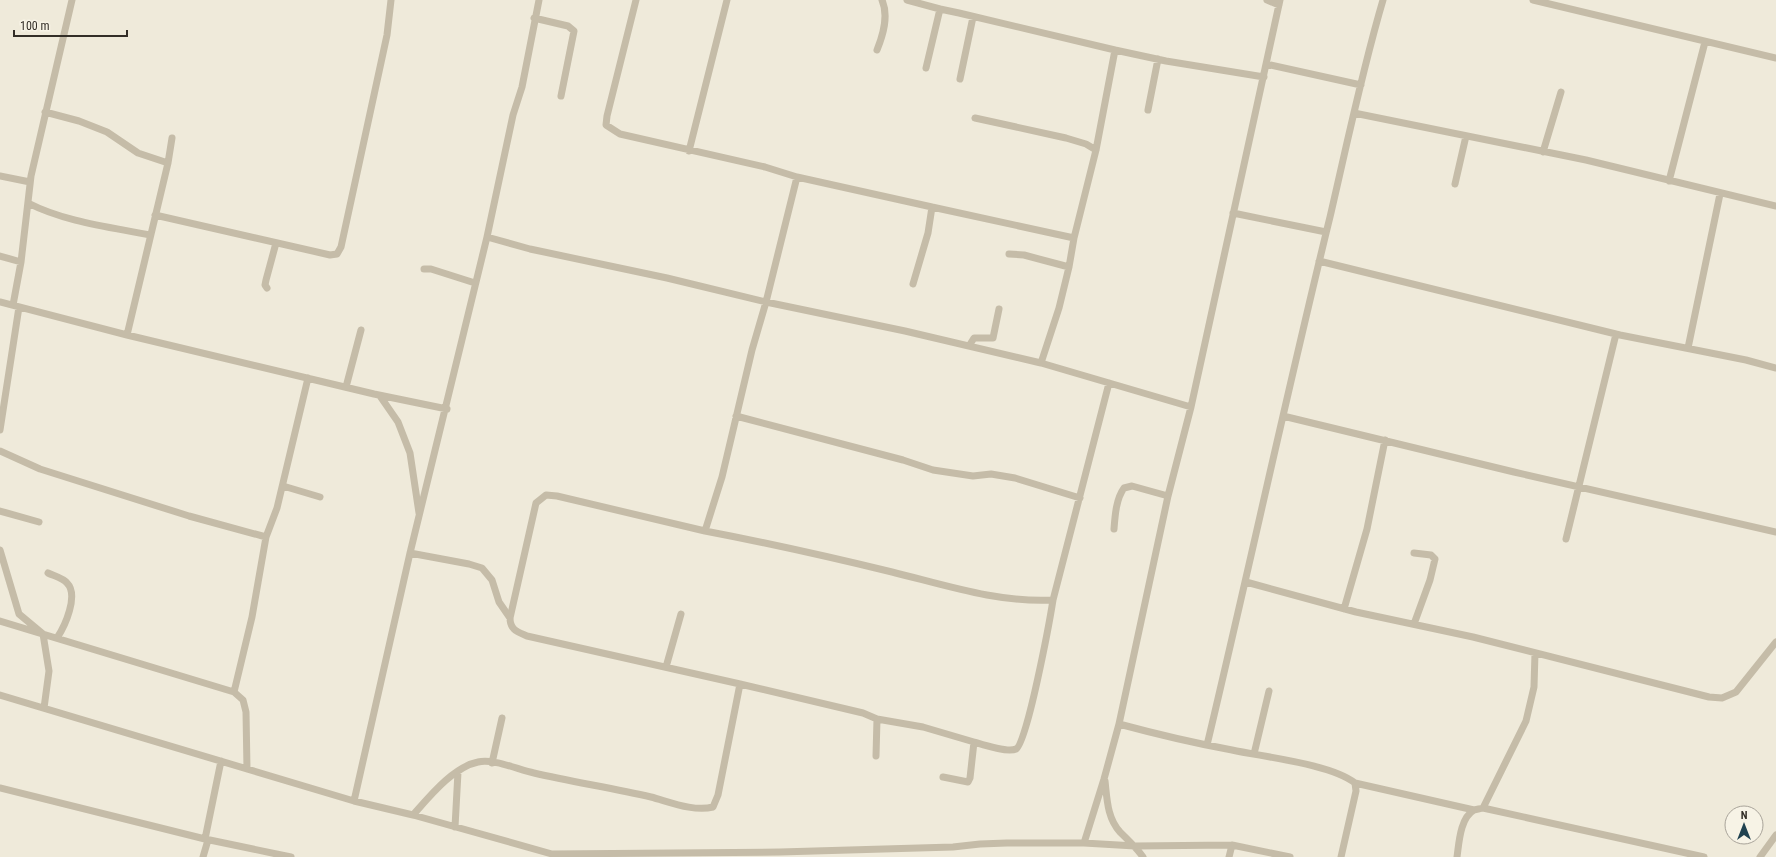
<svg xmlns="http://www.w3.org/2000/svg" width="1776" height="857" viewBox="0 0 1776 857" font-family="'Roboto Condensed',sans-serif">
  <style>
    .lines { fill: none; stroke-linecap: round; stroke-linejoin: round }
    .minor { stroke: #c5bca8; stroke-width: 7 }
  </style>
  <rect width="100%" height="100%" fill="#efeada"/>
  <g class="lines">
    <path class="minor" d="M636 0 607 116 606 125 620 134 765 167 797 177
      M907 0 940 9 926 68
      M1267 0 1279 5
      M1533 0 1776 58
      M940 9 959 13 1115 50
      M534 18 568 26 574 31 561 96
      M877 50C883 35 889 16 882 0
      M1266 64 1361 85
      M960 79 973 17
      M1148 110 1158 59
      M45 112 79 121 107 132 138 153 168 163
      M1354 113 1586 160 1776 206
      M975 118 1066 138 1086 144 1096 150
      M689 151 727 0
      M1543 152 1561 92
      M0 176 30 182
      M1669 181 1705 42
      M1455 184 1466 136
      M28 203C65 222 110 227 150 235
      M1233 213 1326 232
      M155 215 330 255 337 254 341 247 387 35 391 0
      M487 237 513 115 522 87 539 0
      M1009 254 1024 255 1069 267
      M0 256 21 262
      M1319 261 1620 335 1746 360 1776 368
      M424 269H431L475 283
      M913 284 928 233 932 207 1074 238
      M267 288 265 285 266 280 276 243
      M0 302 127 335 374 394 447 409
      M13 305 21 262 31 176 72 0
      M127 335 168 163 172 138
      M969 346 974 338H993L999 309
      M1688 348 1720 194
      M1041 363 1059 308 1069 267 1074 238 1096 150 1115 50 1166 61 1264 77
      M346 387 361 330
      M380 396 398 422 410 453 419 513
      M736 416 903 460 933 470 973 476 991 474 1015 478 1080 498
      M1283 416 1514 472 1776 532
      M0 430 19 307
      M0 451 40 469 189 516 266 537
      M283 486 320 497
      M0 511 39 522
      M1114 529C1115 516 1116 499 1124 488L1132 486 1168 496
      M705 531C768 543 830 557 892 572 945 585 998 603 1053 600L1109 383
      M1566 539 1616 334
      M0 550 19 614 43 634 49 671 44 708
      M410 553 469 564 482 568 492 580 499 602 510 618
      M48 573C54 576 63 578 67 583 79 595 65 626 57 638
      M1246 582 1356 612 1473 637 1709 697 1722 698 1736 692 1776 642
      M1344 609 1367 529 1385 440
      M0 621 234 692 243 700 246 712 247 769
      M1414 624 1430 580 1435 559 1431 555 1414 553
      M666 667 681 614
      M740 684 863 713 877 719 876 756
      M234 692 252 617 266 537 277 508 308 378
      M0 695 354 801 413 815 552 854 780 852 953 847 980 844 1007 843H1084L1135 846 1232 845 1290 857
      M877 719 923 727 974 742 970 778 968 782 943 777
      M1119 724C1156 734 1194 743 1232 750 1264 757 1331 764 1355 783L1474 810
      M974 742C984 745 1008 753 1016 749 1027 744 1050 619 1053 600
      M1207 745C1249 569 1287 392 1330 217 1347 144 1362 71 1383 0
      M1254 754 1269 691
      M492 763 502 718
      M1105 781C1107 798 1107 818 1120 832 1128 840 1136 847 1143 857
      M0 788 205 839 291 857
      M354 801 410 553 487 237 530 249 667 278 766 302 905 331 1041 363 1191 407
      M1483 808 1526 721 1534 687 1535 653
      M413 815C429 797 453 767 478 762 493 758 519 770 534 773 573 782 612 788 651 797 670 802 694 812 713 807L718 795 740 684 527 636C518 632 510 630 510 618L536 503 546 495 557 496 705 531 722 477 752 350 766 302 797 177 932 207
      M455 827 458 772
      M205 839 221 761
      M1084 843 1104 779 1119 724 1168 496 1191 407 1280 0
      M203 857 208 840
      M1229 857 1232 845
      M1341 857 1356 791 1355 783
      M1457 857C1459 843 1460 818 1474 810 1476 809 1480 809 1483 808L1704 857
      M1760 857 1776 835"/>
  </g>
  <g transform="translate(1744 825)"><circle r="19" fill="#f7f3e6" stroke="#a9a49a"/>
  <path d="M0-3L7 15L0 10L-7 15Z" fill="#214250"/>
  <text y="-6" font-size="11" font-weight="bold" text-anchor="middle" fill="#332e27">N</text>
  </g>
  <path d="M14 30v6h113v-6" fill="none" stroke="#332e27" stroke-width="2"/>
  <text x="20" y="30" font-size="12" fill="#332e27" stroke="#f7f3e6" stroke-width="3" paint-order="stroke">100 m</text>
</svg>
